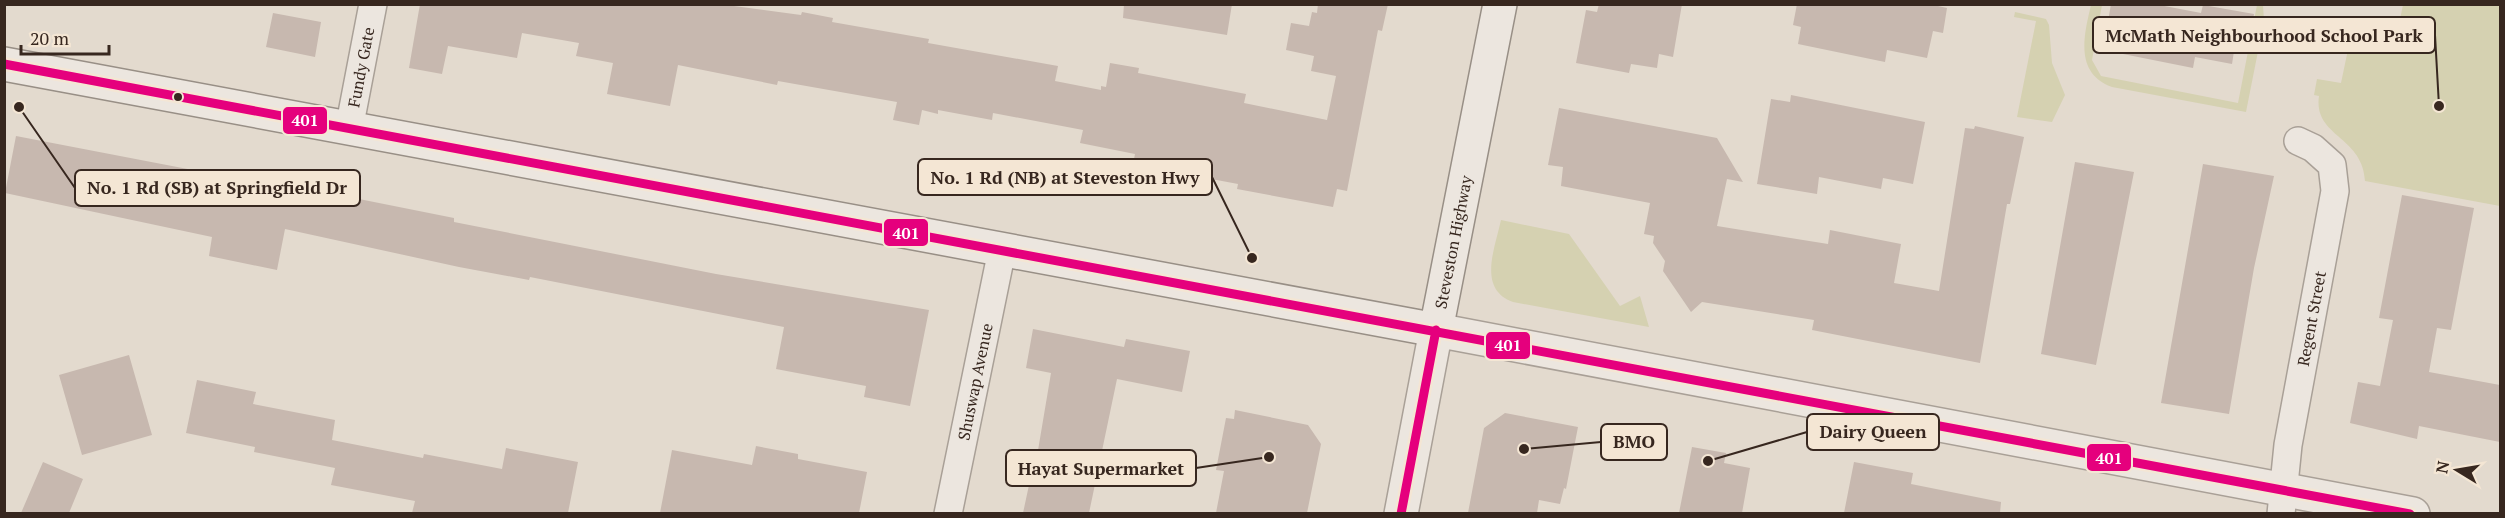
<svg xmlns="http://www.w3.org/2000/svg" width="2505" height="518" viewBox="0 0 2505 518" font-family="'PT Serif',serif">
  <style>
    .green { fill: #d5d1b1 }
    .building { fill: #c7b8af }
    .lines { fill: none; stroke-linecap: round; stroke-linejoin: round }
    .minor-casing { stroke: #a9a097; stroke-width: 30 }
    .tertiary-casing { stroke: #a9a097; stroke-width: 36 }
    .secondary-casing { stroke: #988f86; stroke-width: 36 }
    .minor { stroke: #ece6df; stroke-width: 27 }
    .tertiary { stroke: #ece6df; stroke-width: 33 }
    .secondary { stroke: #ece6df; stroke-width: 33 }
    .bus-1-casing { stroke: #f4e6d4; stroke-width: 14 }
    .bus-1 { stroke: #e5007d; stroke-width: 9 }
    .bus-dot { fill: #37271f; stroke: #f4e6d4; stroke-width: 2 }
    .labels { text-anchor: middle; stroke-width: 4.5; stroke-linejoin: round; paint-order: stroke }
    .street-label { font-size: 16px; fill: #37271f; stroke: #f4e6d4 }
    .leader { fill: none; stroke: #37271f; stroke-width: 2 }
    .callout-dot { fill: #37271f; stroke: #f4e6d4; stroke-width: 2 }
    .callout { fill: #f4e6d4; stroke: #37271f; stroke-width: 2 }
    .callout-label { font-size: 18px; text-anchor: middle; font-weight: bold; fill: #37271f }
    .line-badge { stroke: #f4e6d4; stroke-width: 2 }
    .badge-label { font-size: 16px; text-anchor: middle; font-weight: bold; fill: #fff }
  </style>
  <rect width="100%" height="100%" fill="#e3dace"/>
  <path class="green" d="M2091 5H2102L2092 60 2101 76 2238 103 2257 5H2263L2264 21 2246 112 2112 87C2074 73 2084 35 2091 5Z
    M2403 5H2500V206L2365 181C2363 136 2313 137 2319 96L2314 95 2317 79 2341 83 2350 40 2394 48Z
    M2015 12 2046 19 2049 25 2052 63 2065 95 2052 122 2017 117 2036 21 2014 17Z
    M1501 220 1569 234 1620 306 1640 296 1649 327 1513 302C1477 289 1495 248 1501 220Z"/>
  <path class="building" d="M420 4H719L801 15 802 12 833 18 832 22 929 39 928 43 1058 66 1055 81 1101 90V86L1106 87 1110 63 1139 68 1138 73 1246 94 1244 103 1327 120 1336 76 1311 71 1314 56 1286 50 1291 23 1309 26 1312 12 1317 13 1318 4H1388L1382 31 1378 30 1347 191 1337 189 1333 207 1237 189 1238 184 1185 174 1186 169 1134 159 1135 154 1080 143 1083 130 993 113 992 120 938 110V114L922 110 919 125 893 120 897 102 778 81 777 85 678 65 670 106 607 94 613 63 576 56 579 43 522 33 517 58 448 46 442 74 409 68Z
    M1124 4H1232L1227 35 1123 18Z
    M1599 4H1682L1673 57 1659 54 1657 68 1631 64 1629 73 1576 63 1586 10 1597 12Z
    M1797 4H1929L1947 8 1943 33 1933 31 1927 58 1887 50 1885 62 1798 44 1801 27 1793 25Z
    M2111 4H2154L2201 13 2203 5 2254 14 2248 47 2235 45 2232 64 2195 57 2193 68 2103 50Z
    M273 13 321 22 315 57 266 47Z
    M1791 95 1925 122 1913 184 1883 178 1881 189 1819 177 1817 194 1757 184 1771 99 1790 102Z
    M1559 108 1717 138 1743 182 1727 179 1717 226 1828 244 1830 230 1901 244 1894 283 1939 291 1965 128 1974 129 1975 126 2024 137 2010 204H2007L1980 363 1812 330 1814 320 1702 302 1691 312 1663 271 1665 261 1653 243 1654 236 1644 234 1650 203 1561 186 1563 167 1548 165Z
    M16 136 224 176 225 172 294 186 454 218V222L716 274 929 310 910 406 864 397 866 386 776 369 784 327 530 277 529 280 459 267 285 229 277 270 209 256 212 237 5 193Z
    M2075 162 2134 172 2096 365 2041 354Z
    M2203 164 2274 176 2254 268 2229 414 2161 403Z
    M2402 195 2474 208 2451 330 2437 328 2429 372 2500 385V442L2419 426 2417 439 2350 423 2358 382 2380 386 2393 320 2379 318Z
    M1033 329 1124 347 1126 339 1190 351 1182 392 1117 379 1089 513H1023L1029 485 1032 486 1051 373 1026 368Z
    M129 355 152 435 82 455 59 375Z
    M197 380 256 392 253 404 335 420 332 440 423 458 424 454 502 469 506 448 578 462 568 513H412L415 501 331 485 335 468 254 452 255 447 186 433Z
    M1235 410 1308 425 1321 444 1307 513H1216L1224 471 1216 470 1226 418 1234 419Z
    M1505 413 1578 427 1566 489 1564 488 1560 504 1539 500 1537 513H1468L1484 428Z
    M756 446 798 454V459L867 472 859 513H660L672 450 752 465Z
    M1692 447 1726 453 1724 463 1750 468 1742 513H1679Z
    M43 462 83 479 69 513H21Z
    M1854 462 1913 473 1911 484 2001 502 2000 513H1844Z"/>
  <g class="lines">
    <defs>
      <g id="minor">
        <path id="s1" d="M349 129 373 4"/>
        <path id="s2" d="M948 514 1002 250"/>
        <path id="s3" d="M2281 514 2288 445 2335 191 2332 165 2313 148 2298 141"/>
      </g>
      <path id="tertiary" d="M1401 514 1436 330 2413 514"/>
      <g id="secondary">
        <path id="s4" d="M4 64 1436 330 1500 4"/>
      </g>
    </defs>
    <use href="#minor" class="minor-casing"/>
    <use href="#tertiary" class="tertiary-casing"/>
    <use href="#secondary" class="secondary-casing"/>
    <use href="#minor" class="minor"/>
    <use href="#tertiary" class="tertiary"/>
    <use href="#secondary" class="secondary"/>
    <defs>
      <path id="bus-1" d="M4 64 2410 514
        M1401 514 1436 330"/>
    </defs>
    <use href="#bus-1" class="bus-1-casing"/>
    <use href="#bus-1" class="bus-1"/>
  </g>
  <circle class="bus-dot" cx="178" cy="97" r="5"/>
  <g class="labels">
    <g class="street-label">
      <text dy="6" stroke="none"><textPath href="#s1" startOffset="63">Fundy Gate</textPath></text>
      <text dy="6" stroke="none"><textPath href="#s4" startOffset="1546">Steveston Highway</textPath></text>
      <text dy="6" stroke="none"><textPath href="#s3" startOffset="198">Regent Street</textPath></text>
      <text dy="6" stroke="none"><textPath href="#s2" startOffset="135">Shuswap Avenue</textPath></text>
    </g>
  </g>
  <path class="leader" d="M2439 106L2435 35M1252 258L1212 177M19 107L75 188M1708 461L1807 432M1524 449L1601 442M1269 457L1196 468"/>
  <g class="callout-dot">
    <circle cx="2439" cy="106" r="6"/>
    <circle cx="1252" cy="258" r="6"/>
    <circle cx="19" cy="107" r="6"/>
    <circle cx="1708" cy="461" r="6"/>
    <circle cx="1524" cy="449" r="6"/>
    <circle cx="1269" cy="457" r="6"/>
  </g>
  <g class="callout">
    <rect x="2093" y="17" width="342" height="36" rx="6"/>
    <rect x="918" y="159" width="294" height="36" rx="6"/>
    <rect x="75" y="170" width="285" height="36" rx="6"/>
    <rect x="1807" y="414" width="132" height="36" rx="6"/>
    <rect x="1601" y="424" width="66" height="36" rx="6"/>
    <rect x="1006" y="450" width="190" height="36" rx="6"/>
  </g>
  <g class="callout-label">
    <text x="2264" y="42">McMath Neighbourhood School Park</text>
    <text x="1065" y="184">No. 1 Rd (NB) at Steveston Hwy</text>
    <text x="217" y="194">No. 1 Rd (SB) at Springfield Dr</text>
    <text x="1873" y="438">Dairy Queen</text>
    <text x="1634" y="448">BMO</text>
    <text x="1101" y="475">Hayat Supermarket</text>
  </g>
  <g class="line-badge">
    <rect x="282" y="106" width="46" height="29" rx="6" fill="#e5007d"/>
    <rect x="883" y="218" width="46" height="29" rx="6" fill="#e5007d"/>
    <rect x="1485" y="331" width="46" height="29" rx="6" fill="#e5007d"/>
    <rect x="2086" y="443" width="46" height="29" rx="6" fill="#e5007d"/>
  </g>
  <g class="badge-label">
    <text x="305" y="126">401</text>
    <text x="906" y="239">401</text>
    <text x="1508" y="351">401</text>
    <text x="2109" y="464">401</text>
  </g>
  <rect width="2505" height="518" fill="none" stroke="#37271f" stroke-width="12"/>
  <g transform="translate(2457 470) rotate(281)" stroke="#f4e6d4" stroke-width="4.5" paint-order="stroke">
  <path d="M0-4.5L10 22L0 15L-10 22Z" fill="#37271f"/>
  <text y="-9" font-size="16" font-weight="bold" text-anchor="middle" fill="#37271f">N</text>
  </g>
  <path d="M21 45v9h88v-9" fill="none" stroke="#37271f" stroke-width="3"/>
  <text x="30" y="45" font-size="18" fill="#37271f" stroke="#f4e6d4" stroke-width="4.5" paint-order="stroke">20 m</text>
</svg>
